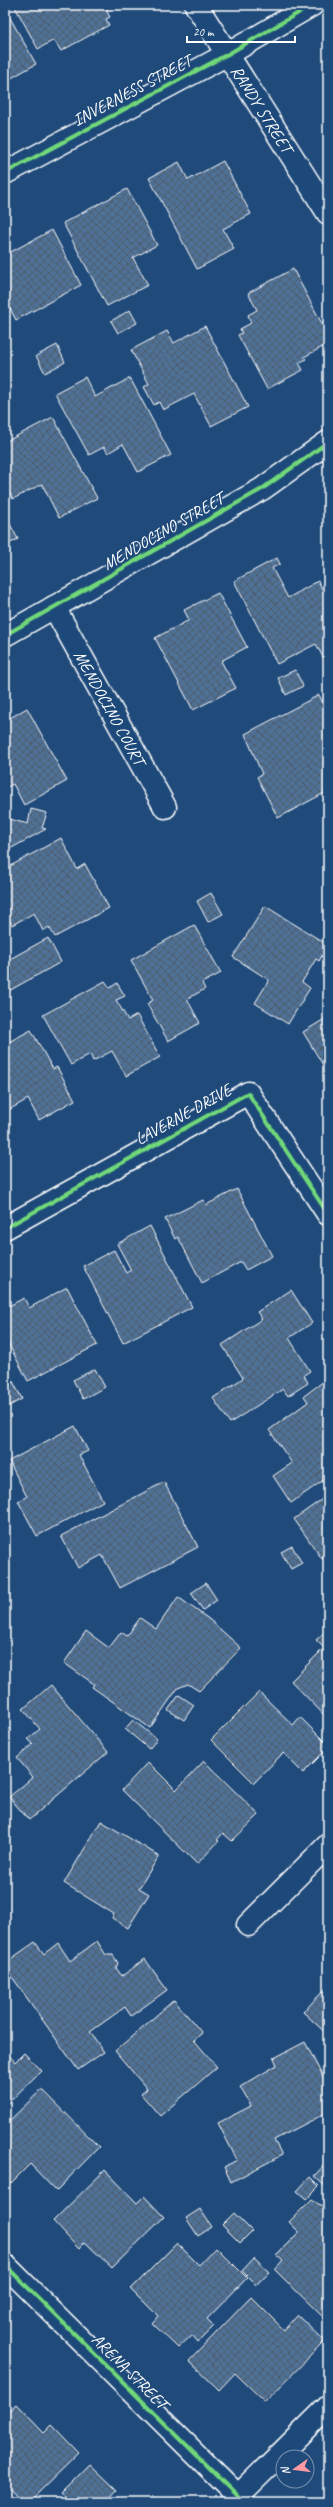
<svg xmlns="http://www.w3.org/2000/svg" width="333" height="2507" viewBox="0 0 333 2507" font-family="Caveat,sans-serif">
  <style>
    .building { fill: url(#building-cross-hatch); stroke: #fff }
    .lines { fill: none; stroke-linecap: round; stroke-linejoin: round }
    .street-casing { stroke: #fff; stroke-width: 25 }
    .street { stroke: #1f4a7a; stroke-width: 22 }
    .cycleway-casing { stroke: #1f4a7a; stroke-width: 6 }
    .cycleway { stroke: #71d979; stroke-width: 4 }
    .labels { text-anchor: middle; stroke-width: 3; stroke-linejoin: round; paint-order: stroke }
    .street-label { font-size: 17px; fill: #fff; stroke: #1f4a7a }
  </style>
  <defs>
    <pattern id="building-cross-hatch" width="8" height="8" patternUnits="userSpaceOnUse"><rect width="8" height="8" fill="#507197"/><path d="M0 0l8 8M0 8l8-8" fill="none" stroke="#4e5b6a"/></pattern>
  </defs>
  <rect width="100%" height="100%" fill="#1f4a7a"/>
  <filter id="ink" filterUnits="userSpaceOnUse"><feTurbulence type="fractalNoise" baseFrequency=".025" numOctaves="2"/><feDisplacementMap in="SourceGraphic" scale="8" xChannelSelector="R" yChannelSelector="G"/><feConvolveMatrix kernelMatrix="1 2 1 2 8 2 1 2 1" color-interpolation-filters="sRGB"/></filter>
  <g filter="url(#ink)">
    <path class="building" d="M14 5H116L106 10 110 17 106 19 109 25 61 51 54 40 38 49Z
      M5 9 36 64 6 81 5 80Z
      M223 161 251 214 223 229 234 249 197 269 149 178 179 162 188 180Z
      M127 189 157 245 133 258 148 285 107 306 63 223Z
      M52 230 81 285 16 320 5 299V255Z
      M293 269 328 335V344L304 357 306 359 299 363 303 370 267 389 238 335 242 333 240 329 251 323 248 315 257 310 248 293Z
      M130 310 137 323 118 333 111 321Z
      M205 326 248 407 211 426 194 394 163 410 159 402 154 405 144 387 149 384 131 350 167 331 174 343Z
      M57 345 65 362 45 373 36 356Z
      M85 377 95 397 130 378 171 455 138 472 123 444 108 453 104 447 89 455 55 393Z
      M53 417 97 498 59 518 42 484 13 499 5 484V442Z
      M5 515 18 539 5 546Z
      M277 558 280 564 272 568 288 598 318 581 328 600 327 665 316 644 277 664 234 581Z
      M218 593 247 647 221 661 236 688 193 710 155 638 189 620 184 610Z
      M295 670 303 686 286 695 278 678Z
      M319 695 328 712V753L325 755 328 761V791L278 818 257 777 262 774 245 734Z
      M27 708 67 781 24 805 13 784 5 788V721Z
      M31 809 47 813 42 828 46 829 8 850 5 844V818L28 824Z
      M61 838 77 869 85 864 109 908 55 937 49 927 43 931 34 913 12 925 5 912V869Z
      M211 893 223 914 208 922 197 901Z
      M265 906 328 945 319 961 316 959 302 982 310 988 288 1024 255 1003 269 980 233 957Z
      M194 925 221 973 202 983 205 989 187 999 200 1023 168 1041 147 1004 153 1000 131 960Z
      M48 938 61 962 5 993V958L8 960Z
      M105 981 110 988 117 983 125 996 116 1000 128 1020 137 1015 160 1057 126 1076 112 1051 93 1061 90 1054 71 1065 43 1015Z
      M328 1017V1062L323 1065 303 1032Z
      M31 1030 53 1069 57 1067 75 1100 39 1120 28 1099 5 1112V1044Z
      M237 1189 272 1256 246 1270 241 1262 202 1283 178 1237 175 1239 165 1219 203 1200 206 1205Z
      M150 1226 192 1307 123 1343 83 1266 114 1250 126 1273 131 1270 117 1244Z
      M67 1287 97 1345 28 1381 5 1337V1308L24 1298 29 1308Z
      M291 1290 312 1323 289 1338 310 1371 304 1375 308 1383 288 1396 283 1389 230 1423 213 1398 243 1378 222 1345 262 1319 257 1312Z
      M5 1366 22 1399 5 1408Z
      M95 1369 105 1387 83 1399 73 1380Z
      M328 1378V1477L291 1503 273 1476 292 1463 269 1430 308 1402 304 1396Z
      M75 1426 88 1451 79 1455 103 1501 37 1536 18 1501 27 1497 9 1461Z
      M164 1482 198 1547 120 1588 102 1555 78 1568 61 1536Z
      M328 1495V1555L322 1559 294 1519Z
      M292 1546 302 1563 291 1569 281 1552Z
      M206 1583 217 1600 203 1610 191 1593Z
      M178 1597 210 1620 241 1648 199 1691 188 1684 178 1688 150 1728 92 1687 94 1684 64 1663 86 1631 109 1648 121 1632 127 1636 140 1618 156 1629Z
      M328 1629V1719L291 1681 324 1648 316 1640Z
      M51 1685 108 1752 29 1820 9 1797 33 1777 17 1758 33 1744 28 1739 40 1729 23 1709Z
      M259 1692 293 1725 300 1717 328 1745V1748L303 1773 283 1753 254 1783 211 1740Z
      M179 1695 194 1705 184 1720 168 1710Z
      M133 1720 157 1739 149 1749 125 1729Z
      M204 1761 259 1815 232 1841 223 1833 217 1840 219 1841 197 1864 122 1790 148 1762 176 1790Z
      M101 1821 159 1856 139 1888 149 1894 128 1928 112 1918 114 1914 64 1883Z
      M97 1941 106 1955H113L118 1963 116 1968 122 1976 145 1959 167 1990 131 2016 125 2007 90 2032 104 2052 78 2070 5 1967V1963L35 1942 44 1954 58 1943 70 1961Z
      M328 1986V2035L303 2012Z
      M174 2000 202 2033 194 2040 217 2067 160 2116 141 2094 147 2089 115 2051Z
      M305 2042 328 2087V2112L274 2140 282 2155 231 2182 224 2167 237 2160 218 2123 251 2106 240 2087 277 2065 274 2058Z
      M5 2051 15 2062 24 2053 41 2071 5 2106Z
      M42 2089 99 2147 56 2191 30 2164 11 2183 5 2176V2125Z
      M328 2161V2189L314 2176Z
      M105 2170 137 2203 144 2196 164 2217 112 2268 85 2242 79 2249 53 2221Z
      M310 2177 319 2186 306 2199 297 2191Z
      M312 2199 328 2212 326 2320 275 2270 283 2261 276 2255 299 2232 289 2222Z
      M200 2209 212 2227 198 2236 186 2218Z
      M234 2213 252 2231 240 2243 222 2225Z
      M177 2243 199 2265 216 2247 247 2278 207 2319 214 2326 198 2342 192 2335 178 2348 152 2323 158 2316 131 2289Z
      M254 2258 269 2272 256 2285 242 2271Z
      M251 2297 284 2330 298 2315 325 2341 265 2402 235 2373 219 2390 189 2361Z
      M16 2404 44 2433 52 2425 79 2453 29 2502H22L5 2484V2414Z
      M90 2464 117 2490 106 2502H62L66 2498 61 2493Z"/>
    <g class="lines">
      <defs>
        <g id="street">
          <path id="s1" d="M196 5 328 213"/>
          <path d="M5 173 228 54 312 5"/>
          <path id="s2" d="M54 607 165 807"/>
          <path d="M5 635 262 489 328 442"/>
          <path d="M5 1228 248 1093 328 1214"/>
          <path d="M248 1925 328 1845"/>
          <path d="M5 2265 238 2496"/>
          <path d="M232 2502 328 2407"/>
        </g>
      </defs>
      <use href="#street" class="street-casing"/>
      <use href="#street" class="street"/>
      <defs>
        <path id="cycleway" d="M5 173 228 54 312 5
          M5 635 262 489 328 442
          M5 1228 248 1093 328 1214
          M5 2265 238 2496"/>
      </defs>
      <use href="#cycleway" class="cycleway-casing"/>
      <use href="#cycleway" class="cycleway"/>
    </g>
  </g>
  <g class="labels">
    <g class="street-label">
      <text transform="translate(132 90) rotate(-28)" y="6">INVERNESS STREET</text>
      <text dy="6" stroke="none"><textPath href="#s1" startOffset="123">RANDY STREET</textPath></text>
      <text transform="translate(163 531) rotate(-30)" y="6">MENDOCINO STREET</text>
      <text dy="6" stroke="none"><textPath href="#s2" startOffset="115">MENDOCINO COURT</textPath></text>
      <text transform="translate(183 1114) rotate(-29)" y="6">LAVERNE DRIVE</text>
      <text transform="translate(130 2371) rotate(45)" y="6">ARENA STREET</text>
    </g>
  </g>
  <rect width="333" height="2507" fill="none" stroke="#1f4a7a" stroke-width="20"/>
  <rect x="10" y="10" width="313" height="2487" fill="none" stroke="#fff" stroke-width="1.5" filter="url(#ink)"/>
  <g transform="translate(295 2469) rotate(256)"><circle r="19" fill="#1f4a7a" stroke="#7992af"/>
  <path d="M0-3L7 15L0 10L-7 15Z" fill="#ff9aa2"/>
  <text y="-6" font-size="11" font-weight="bold" text-anchor="middle" fill="#ffffff">N</text>
  </g>
  <path d="M187 36v6h108v-6" fill="none" stroke="#ffffff" stroke-width="2"/>
  <text x="193" y="36" font-size="12" fill="#ffffff" stroke="#1f4a7a" stroke-width="3" paint-order="stroke">20 m</text>
</svg>
